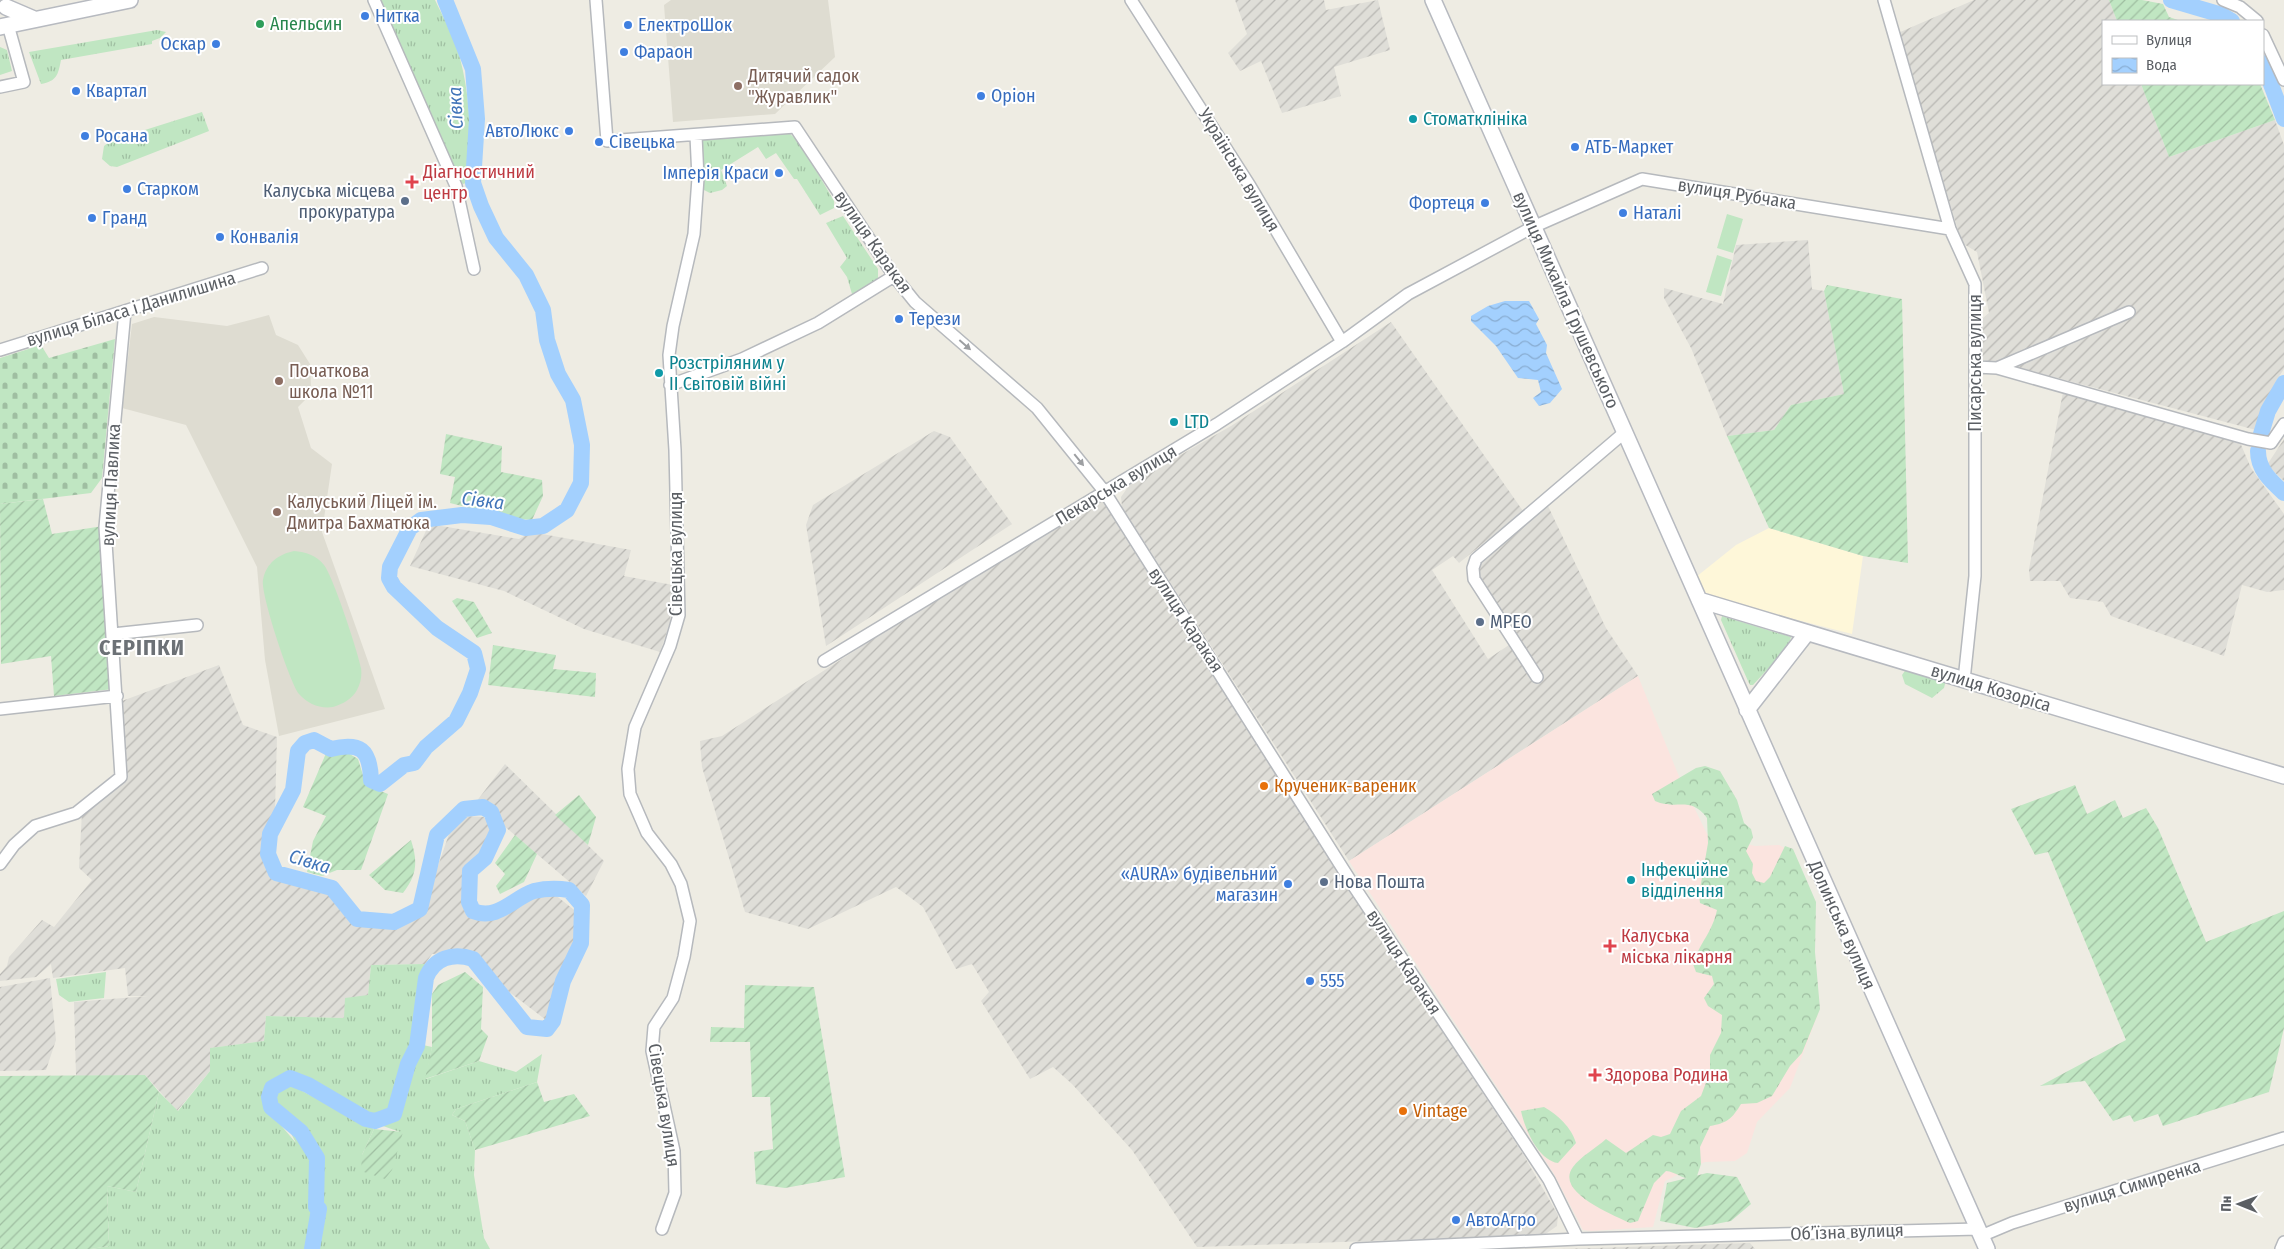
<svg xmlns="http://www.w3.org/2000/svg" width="2284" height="1249" viewBox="0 0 2284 1249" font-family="'Fira Sans Condensed',sans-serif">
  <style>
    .commercial { fill: #fef7d9 }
    .industrial { fill: url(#industrial-furrows) }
    .education { fill: #dedcd1 }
    .medical { fill: #fbe4df }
    .grass { fill: url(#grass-tufts) }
    .forest { fill: url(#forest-crowns) }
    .cemetery { fill: url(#cemetery-stones) }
    .garden { fill: url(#garden-furrows) }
    .pitch { fill: #c0e6c2 }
    .water { fill: url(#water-waves) }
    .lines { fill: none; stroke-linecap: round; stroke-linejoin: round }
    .river { stroke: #a3d0fe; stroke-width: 16 }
    .street-casing { stroke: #b6b9bd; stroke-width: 14 }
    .secondary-casing { stroke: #b7bac0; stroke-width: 18 }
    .street { stroke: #fff; stroke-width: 11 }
    .secondary { stroke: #fff; stroke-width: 15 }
    .oneway { fill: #9d9fa2 }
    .shop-dot { fill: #3f7fe0; stroke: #fff; stroke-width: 2 }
    .leisure-dot { fill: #2e9e5b; stroke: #fff; stroke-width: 2 }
    .education-dot { fill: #8d6e63; stroke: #fff; stroke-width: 2 }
    .culture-dot { fill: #0f9aa8; stroke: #fff; stroke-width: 2 }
    .health-dot { fill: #e0444e; stroke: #fff; stroke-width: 2 }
    .service-dot { fill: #5c6f8a; stroke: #fff; stroke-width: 2 }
    .food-dot { fill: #e8710a; stroke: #fff; stroke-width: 2 }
    .labels { text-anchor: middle; stroke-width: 4; stroke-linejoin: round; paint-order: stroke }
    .shop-label { font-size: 18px; fill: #366cbe; stroke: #fff; text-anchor: start }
    .leisure-label { font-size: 18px; fill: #27864d; stroke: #fff; text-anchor: start }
    .education-label { font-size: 18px; fill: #785e54; stroke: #fff; text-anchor: start }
    .culture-label { font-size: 18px; fill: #0d838f; stroke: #fff; text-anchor: start }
    .street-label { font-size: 18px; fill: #5b5f64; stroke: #fff }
    .health-label { font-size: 18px; fill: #be3a42; stroke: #fff; text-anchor: start }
    .service-label { font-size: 18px; fill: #4e5e75; stroke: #fff; text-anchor: start }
    .food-label { font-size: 18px; fill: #c56008; stroke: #fff; text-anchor: start }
    .water-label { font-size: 19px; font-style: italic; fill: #4275b9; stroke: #fff }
    .district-label { font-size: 22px; font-weight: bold; letter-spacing: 1px; fill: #6c7176; stroke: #fff }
  </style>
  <defs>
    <pattern id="industrial-furrows" width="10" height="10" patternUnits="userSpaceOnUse" patternTransform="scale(1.25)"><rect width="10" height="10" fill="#dfded8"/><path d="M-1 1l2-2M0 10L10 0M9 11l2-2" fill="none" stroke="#b8b7b3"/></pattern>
    <pattern id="grass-tufts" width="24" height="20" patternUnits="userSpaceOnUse" patternTransform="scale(1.25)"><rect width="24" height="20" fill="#c0e6c2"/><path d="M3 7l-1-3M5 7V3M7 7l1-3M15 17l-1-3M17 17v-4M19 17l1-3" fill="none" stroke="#9fbea1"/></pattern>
    <pattern id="forest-crowns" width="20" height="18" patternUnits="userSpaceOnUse" patternTransform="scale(1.25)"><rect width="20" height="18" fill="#c0e6c2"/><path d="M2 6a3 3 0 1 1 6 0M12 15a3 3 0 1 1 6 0" fill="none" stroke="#9fbea1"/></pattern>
    <pattern id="cemetery-stones" width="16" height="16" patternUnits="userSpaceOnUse" patternTransform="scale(1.25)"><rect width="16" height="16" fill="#c0e6c2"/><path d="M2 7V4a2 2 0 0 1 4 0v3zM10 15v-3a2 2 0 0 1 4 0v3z" fill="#9fbea1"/></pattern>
    <pattern id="garden-furrows" width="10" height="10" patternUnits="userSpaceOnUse" patternTransform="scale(1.25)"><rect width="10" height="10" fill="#c0e6c2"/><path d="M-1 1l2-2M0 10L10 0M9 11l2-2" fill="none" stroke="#9fbea1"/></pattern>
    <pattern id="water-waves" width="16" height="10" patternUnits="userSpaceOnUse" patternTransform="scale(1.25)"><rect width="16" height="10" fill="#a3d0fe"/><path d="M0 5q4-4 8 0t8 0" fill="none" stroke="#88acd1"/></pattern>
  </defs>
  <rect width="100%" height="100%" fill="#eeece3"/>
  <path class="commercial" d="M1769 528 1863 556 1852 634 1723 601 1702 592 1696 577 1736 545Z"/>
  <path class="industrial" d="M1235 0H1324L1326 10 1378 0 1390 50 1334 67 1341 96 1282 113 1261 61 1240 71 1228 53 1247 34Z
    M1974 0H2109L2117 21H2103V84H2141L2169 157 2275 120 2284 145V369L2276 381 2256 430 2020 368 1981 362 1980 321 1989 313 1977 252 1962 243 1898 33Z
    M1808 240 1812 289 1824 291 1844 394 1791 405 1774 430 1727 436 1691 348 1664 298V288L1723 304 1736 245Z
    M1391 322 1523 511 1459 563 1453 556 1432 570 1488 659 1518 639 1478 575V565L1481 559 1548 506 1606 628 1638 676 1349 861 1122 507 1121 497 1130 484 1231 426Z
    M2063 392 2239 440 2251 468 2284 514V590L2267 592 2242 585 2224 656 2111 616 2103 602 2070 598 2060 581H2030L2029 569Z
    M934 431 950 437 1012 524 826 646 806 525 813 505Z
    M2284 439V481L2267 465Z
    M1102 498 1347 887 1523 1154 1558 1215 1557 1226 1544 1235 1197 1247 1132 1150 1072 1084 1053 1067 1030 1079 981 1001 989 992 972 964 956 969 923 907 896 887 808 929 745 912 702 767 700 741 722 736 931 602Z
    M429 524 519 539 531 532 631 550 624 576 673 585 670 622 660 652 584 629 504 591 410 566Z
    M219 665 243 725 277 737 275 809 264 837 267 864 278 877 330 891 353 921 394 925 411 920 422 912 449 834 464 816 484 817 491 829 464 884 465 900 473 914 486 917 503 913 535 895 549 890 578 913 577 941 559 979 546 1020 495 981 474 955 466 952 432 954 425 964 371 965 368 995 344 1018 266 1016 264 1041 211 1048 210 1071 177 1111 145 1075 76 1076 74 1002 148 996H128L125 968 53 978 51 964 36 977 0 981V974L7 966 9 957 42 920 54 927 92 880 79 868 82 812 124 779 122 701Z
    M505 764 604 861 586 896 476 802Z
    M50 978 56 1040 46 1070 0 1071V987Z
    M1750 1243 1755 1249H1560L1595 1248Z"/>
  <path class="education" d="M671 0H828L835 57 775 114 673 122 664 5Z
    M269 315 276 335 298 345 310 364 311 388 307 398 298 407 311 448 332 464 322 532 385 709 279 736 265 660 257 567 186 425 122 408 132 324 154 317 227 326Z"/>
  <path class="medical" d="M1638 676 1678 774 1707 834 1755 846 1779 845 1790 851 1816 974 1818 1014 1790 1088 1757 1122 1747 1153 1735 1161 1705 1162 1665 1181 1653 1227 1591 1231 1583 1230 1554 1174 1349 861Z"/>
  <path class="grass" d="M381 0H435C442 15 451 30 456 45 471 91 471 135 469 182L463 184 459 180Z
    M157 30 166 32 160 38 152 41V44L61 60C58 75 57 81 41 84L29 52Z
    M0 47 7 50 12 71 0 75Z
    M202 112 209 131 117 167 110 166 102 159 104 146 110 141Z
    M781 132 789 133 800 143 834 201V208L820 215 797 179H794L776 153 766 159 758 147 721 170 727 186 722 190 710 193 702 189 701 139Z
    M843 216 878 269V280L852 294 847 277 840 267 847 258 826 223Z
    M1722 616 1791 637 1788 647 1753 685H1750L1748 681 1721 620Z
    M1907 668 1946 680 1944 688 1932 698 1905 684 1902 675Z
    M425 964 413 1044 405 1062 391 1110 373 1115 292 1074 268 1083V1110L296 1143 277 1106V1092L289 1084 374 1129 362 1155 403 1133 383 1126 396 1117 412 1065 423 1045 432 1047 426 1079 479 1061 516 1072 542 1054 537 1082 456 1109 452 1115 465 1121 475 1150 474 1175 484 1238 490 1249H317L321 1227 312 1225 307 1249H91L109 1246 107 1186 136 1192 159 1092 178 1111 210 1071V1048L264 1041 266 1016 344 1018 345 998 368 995 371 965Z
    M106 972 104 998 69 1002 59 995 56 979Z"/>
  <path class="forest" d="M1705 766 1720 771 1737 800 1744 823 1751 829 1753 837 1746 851 1753 864 1752 873 1756 881 1764 883 1770 877 1785 846 1793 849 1816 902 1815 952 1820 1009 1802 1053 1790 1066 1772 1096 1757 1103 1741 1104C1732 1119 1727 1123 1710 1126L1700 1147 1701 1164 1696 1179C1684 1181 1677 1172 1666 1171L1654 1183 1638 1221 1630 1223C1614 1215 1554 1192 1573 1167 1580 1157 1596 1148 1606 1139L1626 1153 1653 1135 1661 1137 1670 1134 1681 1111 1701 1096 1710 1072V1055L1721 1033 1722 1015 1708 1006 1704 998 1714 984 1712 976 1696 972 1693 964C1700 942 1712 933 1717 910L1700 903 1699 895 1708 843 1707 818C1690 795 1677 811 1655 801L1652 794 1696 768Z
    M1544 1107C1557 1114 1572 1128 1576 1143L1558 1163C1538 1160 1525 1129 1521 1111Z"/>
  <path class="cemetery" d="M115 339 102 478 91 493 0 504V358L41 345 49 358Z"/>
  <path class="garden" d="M2109 0H2142L2163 4 2169 17 2181 21H2117Z
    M2141 84H2260L2275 120 2169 157Z
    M1827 285 1902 299 1908 563 1863 556 1769 528 1727 436 1774 430 1791 405 1844 394 1824 291Z
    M446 434 502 446 501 472 542 480 543 496 532 520 510 518 450 503 455 477 440 474Z
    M43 499 52 534 103 526 113 689 54 696 51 656 1 664 0 504Z
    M457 598 474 602 492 633 477 638 452 601Z
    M493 645 556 655 553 669 596 673 595 697 488 685Z
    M343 750 358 759 366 785 388 794 361 870H337L322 876 307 872 313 841 326 816 303 807 327 751Z
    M2075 785 2087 814 2115 800 2123 818 2146 808 2158 828 2206 942 2284 911V1028L2269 1092 2163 1126 2158 1114 2134 1122 2130 1115 2113 1121 2085 1081 2040 1086 2126 1040 2048 852 2035 855 2011 809Z
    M579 795 596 817 588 845 555 815Z
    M515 835 537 854 524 882 500 894 496 886 505 874 495 863Z
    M411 840C418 862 417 875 403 893L385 890 369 875Z
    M465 972 483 987 481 1029 488 1036 479 1061 425 1079 432 1047V994L438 985Z
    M745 985 814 987 845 1177 785 1188 756 1184 754 1152 773 1149 770 1097H752L750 1042H710L711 1027 744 1028Z
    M145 1075 159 1092 136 1192 107 1186 109 1246 91 1249H0V1076Z
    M537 1082 544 1102 574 1094 590 1116 475 1150 465 1121 452 1115 456 1109Z
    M374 1129 403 1132 392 1170 385 1179 361 1171 362 1155Z
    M1707 1173 1737 1177 1751 1204 1731 1221 1695 1228 1660 1221 1667 1183Z"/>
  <path class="pitch" d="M1727 214 1743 219 1733 253 1717 248Z
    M1717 255 1732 260 1721 296 1706 292Z
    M294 551C306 552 316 555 324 565 333 576 358 652 361 668 362 675 361 683 357 690 352 699 343 704 333 707 320 709 308 704 299 694 290 683 260 593 263 580 266 563 279 554 294 551Z"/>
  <path class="water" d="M1505 301H1529L1539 319 1536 324 1547 345 1546 353 1562 389 1550 403 1539 406 1533 398 1541 392 1538 380 1518 378 1496 346 1471 321V316L1488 306Z"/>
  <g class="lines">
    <path class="river" d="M2171 0 2222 15 2232 21
      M2263 63 2284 119
      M2261 434 2268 411 2284 383
      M2258 451C2258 470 2271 481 2284 493
      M312 1249 319 1209 316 1207 317 1158 301 1132 271 1107 269 1097 272 1088 290 1078 308 1085 366 1119 375 1121 394 1114 408 1064 417 1046 426 978C434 958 453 952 473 959L527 1027 547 1029 553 1021 563 981 581 943 582 905 569 890C557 888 547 888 534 891 513 898 498 921 473 911L469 902 470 871 485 858 498 830 491 812 483 807 464 809 437 835 420 909 394 922 357 919 332 888 276 873 268 854 270 834 293 790 298 751 305 743 314 740 331 749C360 742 370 749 371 780L380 784 404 765 414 763 426 747 456 721 470 693 478 669 474 653 437 628 394 587 389 578 390 567 410 528 421 520 462 515 491 517 525 528 543 526 567 510 581 483 582 445 573 400 558 374 547 340 543 310 526 275 496 238 481 206 473 183 477 119 473 69 445 0"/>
    <defs>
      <path id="street" d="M374 0 456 186 474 269
        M596 0 607 141 795 127 894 276 915 302 1037 408 1104 491 1355 888 1549 1180 1578 1239
        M1131 0 1250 186 1342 342
        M1884 0 1950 229 1975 284V576L1964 680
        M2223 0 2240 7 2257 21
        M2263 35 2284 80
        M0 87 24 82 8 25
        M0 350 262 268
        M1976 367 1997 368 2248 439 2271 443 2284 424
        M1997 368 2129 312
        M670 385 742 359 818 323 894 276
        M113 634 197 625
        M824 661 1217 424 1342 342 1408 294 1533 227 1642 179 1950 229
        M1537 677 1474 579 1473 568 1476 559 1625 432
        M0 709 117 696
        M0 864 14 845 35 826 76 813 121 777 105 527 125 311
        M662 1229 675 1193 674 1151 652 1051 654 1027 673 998 684 957 690 921 681 884 671 864 647 833 630 794 628 769 635 727 670 646 679 615 675 450 669 355 673 326 694 234 698 178 696 136
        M1981 1236 2012 1223 2284 1138
        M1356 1249 1578 1239 1978 1229
        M2281 1249 2284 1242"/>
      <path id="secondary" d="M1433 0 1987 1249
        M6 7 34 19
        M0 27 130 0
        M1699 600 2284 776
        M1747 710 1807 633"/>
    </defs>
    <use href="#street" class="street-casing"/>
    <use href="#secondary" class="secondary-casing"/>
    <use href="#street" class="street"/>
    <use href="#secondary" class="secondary"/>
  </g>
  <defs><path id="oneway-solid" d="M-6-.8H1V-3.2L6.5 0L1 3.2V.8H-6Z" transform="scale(1.25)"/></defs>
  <g class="oneway">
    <use href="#oneway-solid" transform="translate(965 345) rotate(41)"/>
    <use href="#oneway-solid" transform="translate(1079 460) rotate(51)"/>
  </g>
  <g class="shop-dot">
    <circle cx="365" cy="16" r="5"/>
    <circle cx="628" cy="25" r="5"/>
    <circle cx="216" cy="44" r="5"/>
    <circle cx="624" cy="52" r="5"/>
    <circle cx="76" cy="91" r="5"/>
    <circle cx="981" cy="96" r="5"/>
    <circle cx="569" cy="131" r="5"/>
    <circle cx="85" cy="136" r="5"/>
    <circle cx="599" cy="142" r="5"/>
    <circle cx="1575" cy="147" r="5"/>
    <circle cx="779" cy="173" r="5"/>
    <circle cx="127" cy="189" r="5"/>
    <circle cx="1485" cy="203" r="5"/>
    <circle cx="1623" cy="213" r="5"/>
    <circle cx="92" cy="218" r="5"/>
    <circle cx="220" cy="237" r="5"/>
    <circle cx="899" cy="319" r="5"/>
    <circle cx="1288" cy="884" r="5"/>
    <circle cx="1310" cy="981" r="5"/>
    <circle cx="1456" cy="1220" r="5"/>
  </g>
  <circle class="leisure-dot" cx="260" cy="24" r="5"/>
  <g class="education-dot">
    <circle cx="738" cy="86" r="5"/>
    <circle cx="279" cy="381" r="5"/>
    <circle cx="277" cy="512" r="5"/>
  </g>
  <g class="culture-dot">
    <circle cx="1413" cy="119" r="5"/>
    <circle cx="659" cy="373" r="5"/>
    <circle cx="1174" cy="422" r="5"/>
    <circle cx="1631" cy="880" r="5"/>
  </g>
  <g class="health-dot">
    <path d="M409.5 174.5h5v5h5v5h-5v5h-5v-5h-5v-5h5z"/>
    <path d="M1607.5 938.5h5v5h5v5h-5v5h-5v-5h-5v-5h5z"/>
    <path d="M1592.5 1067.5h5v5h5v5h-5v5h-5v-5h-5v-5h5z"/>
  </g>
  <g class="service-dot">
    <circle cx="405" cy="201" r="5"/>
    <circle cx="1480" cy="622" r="5"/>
    <circle cx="1324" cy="882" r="5"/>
  </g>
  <g class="food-dot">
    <circle cx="1264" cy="786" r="5"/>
    <circle cx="1403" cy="1111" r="5"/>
  </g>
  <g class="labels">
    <g class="shop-label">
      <text x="375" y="22">Нитка</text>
      <text x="638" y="31">ЕлектроШок</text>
      <text x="206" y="50" text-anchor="end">Оскар</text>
      <text x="634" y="58">Фараон</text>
      <text x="86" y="97">Квартал</text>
      <text x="991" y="102">Оріон</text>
      <text x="559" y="137" text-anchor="end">АвтоЛюкс</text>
      <text x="95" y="142">Росана</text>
      <text x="609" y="148">Сівецька</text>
      <text x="1585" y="153">АТБ-Маркет</text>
      <text x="769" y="179" text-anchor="end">Імперія Краси</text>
      <text x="137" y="195">Старком</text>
      <text x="1475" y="209" text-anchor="end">Фортеця</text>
      <text x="1633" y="219">Наталі</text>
      <text x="102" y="224">Гранд</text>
      <text x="230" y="243">Конвалія</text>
      <text x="909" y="325">Терези</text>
      <text x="1278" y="880" text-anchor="end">«AURA» будівельний<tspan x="1278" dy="21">магазин</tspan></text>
      <text x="1320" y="987">555</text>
      <text x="1466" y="1226">АвтоАгро</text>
    </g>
    <g class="leisure-label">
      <text x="270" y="30">Апельсин</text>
    </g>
    <g class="education-label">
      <text x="748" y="82">Дитячий садок<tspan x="748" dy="21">"Журавлик"</tspan></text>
      <text x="289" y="377">Початкова<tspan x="289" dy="21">школа №11</tspan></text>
      <text x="287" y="508">Калуський Ліцей ім.<tspan x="287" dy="21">Дмитра Бахматюка</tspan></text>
    </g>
    <g class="culture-label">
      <text x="1423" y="125">Стоматклініка</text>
      <text x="669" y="369">Розстріляним у<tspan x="669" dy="21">II Світовій війні</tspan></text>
      <text x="1184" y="428">LTD</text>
      <text x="1641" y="876">Інфекційне<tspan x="1641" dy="21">відділення</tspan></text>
    </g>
    <g class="street-label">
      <text transform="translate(1239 170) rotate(59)" y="6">Українська вулиця</text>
      <text transform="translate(1737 194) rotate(9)" y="6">вулиця Рубчака</text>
      <text transform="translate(873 242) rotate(55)" y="6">вулиця Каракая</text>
      <text transform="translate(1566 300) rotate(66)" y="6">вулиця Михайла Грушевського</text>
      <text transform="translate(131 309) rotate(-17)" y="6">вулиця Біласа і Данилишина</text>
      <text transform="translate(1975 363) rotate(-90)" y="6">Писарська вулиця</text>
      <text transform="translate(111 485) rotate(-87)" y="6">вулиця Павлика</text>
      <text transform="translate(1116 485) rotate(-31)" y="6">Пекарська вулиця</text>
      <text transform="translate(676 554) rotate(-90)" y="6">Сівецька вулиця</text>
      <text transform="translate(1186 620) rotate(57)" y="6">вулиця Каракая</text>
      <text transform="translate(1991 688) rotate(17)" y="6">вулиця Козоріса</text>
      <text transform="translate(1842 925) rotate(66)" y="6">Долинська вулиця</text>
      <text transform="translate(1404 962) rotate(57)" y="6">вулиця Каракая</text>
      <text transform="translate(664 1105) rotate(81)" y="6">Сівецька вулиця</text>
      <text transform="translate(2132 1186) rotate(-17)" y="6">вулиця Симиренка</text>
      <text transform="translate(1847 1232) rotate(-2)" y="6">Обʼїзна вулиця</text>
    </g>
    <g class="health-label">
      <text x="423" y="178">Діагностичний<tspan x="423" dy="21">центр</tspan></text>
      <text x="1621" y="942">Калуська<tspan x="1621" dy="21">міська лікарня</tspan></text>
      <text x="1605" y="1081">Здорова Родина</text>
    </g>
    <g class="service-label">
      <text x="395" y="197" text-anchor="end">Калуська місцева<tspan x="395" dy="21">прокуратура</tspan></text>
      <text x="1490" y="628">МРЕО</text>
      <text x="1334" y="888">Нова Пошта</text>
    </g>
    <g class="food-label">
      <text x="1274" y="792">Крученик-вареник</text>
      <text x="1413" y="1117">Vintage</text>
    </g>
    <g class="water-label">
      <text transform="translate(455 108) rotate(-93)" y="7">Сівка</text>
      <text transform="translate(483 500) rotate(7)" y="7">Сівка</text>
      <text transform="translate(310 861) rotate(17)" y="7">Сівка</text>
    </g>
    <g class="district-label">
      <text x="142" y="655">СЕРІПКИ</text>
    </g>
  </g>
  <rect x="2102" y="20" width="162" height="65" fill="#ffffff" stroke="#bdbfc1"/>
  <rect x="2112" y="36" width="25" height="8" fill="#ffffff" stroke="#bdbfc1"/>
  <text x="2146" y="45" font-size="15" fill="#5b5f64">Вулиця</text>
  <rect x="2112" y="58" width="25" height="15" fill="url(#water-waves)" stroke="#bdbfc1"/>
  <text x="2146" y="70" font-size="15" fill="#5b5f64">Вода</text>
  <g transform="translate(2239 1204) rotate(271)" stroke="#ffffff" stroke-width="4" paint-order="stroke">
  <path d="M0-4L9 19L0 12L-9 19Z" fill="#5b5f64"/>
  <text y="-8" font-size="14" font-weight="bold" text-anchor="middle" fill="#5b5f64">Пн</text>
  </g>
</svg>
